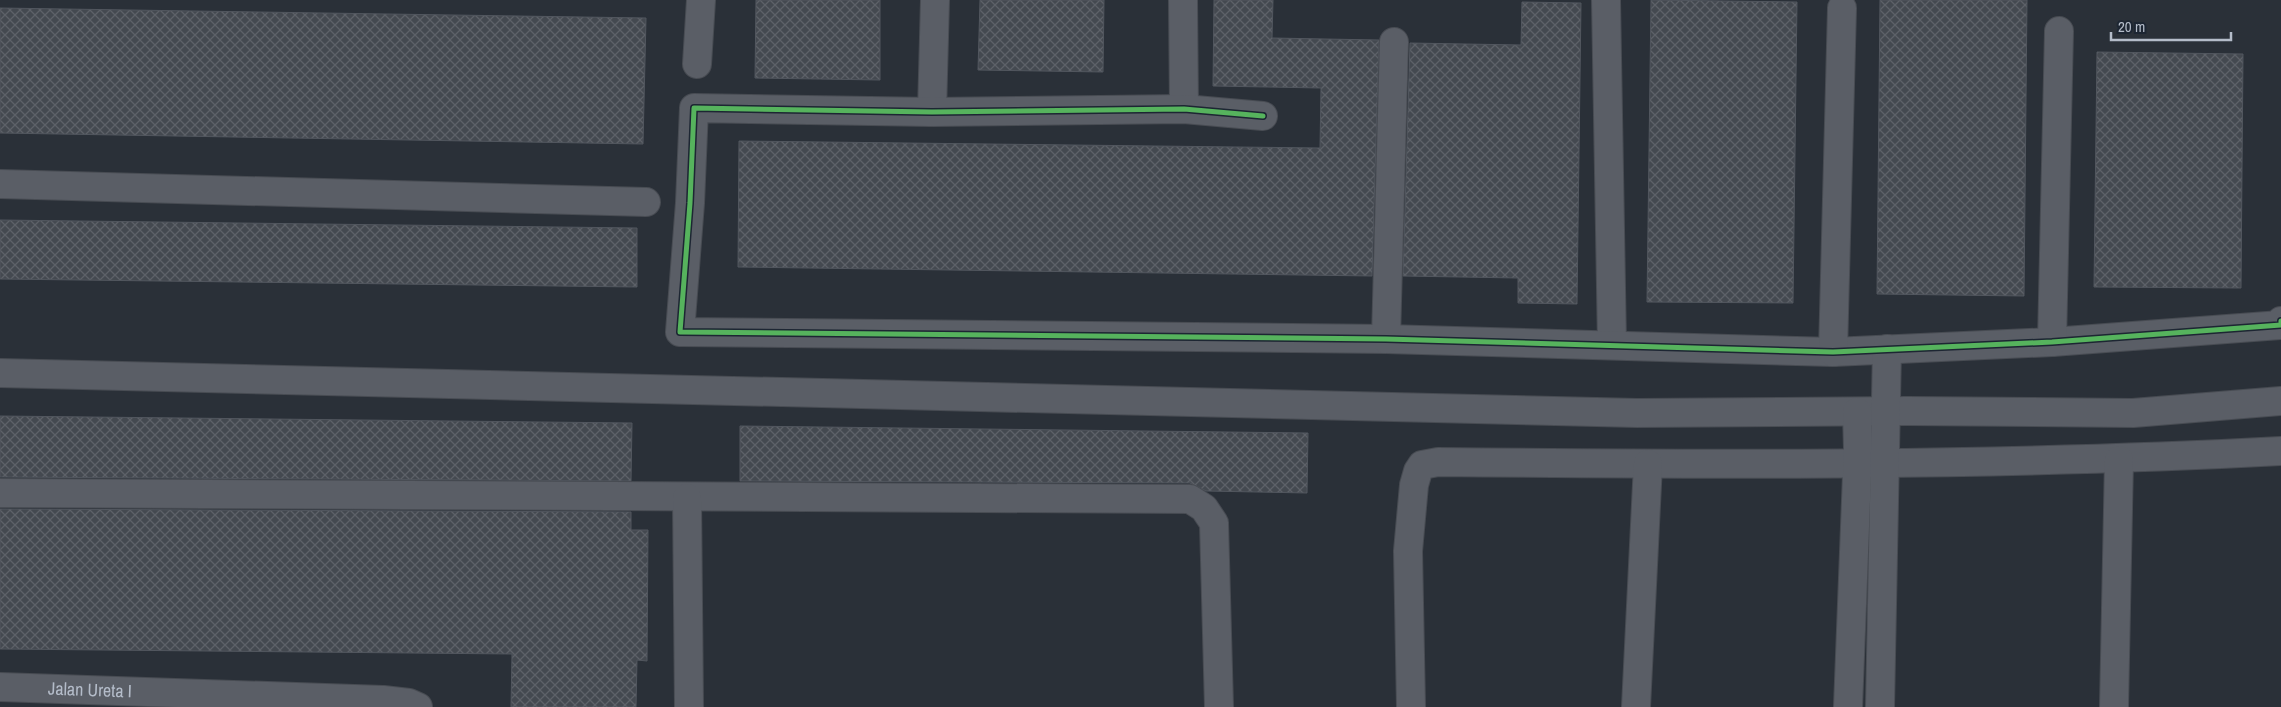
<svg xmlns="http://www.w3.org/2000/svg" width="2281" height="707" viewBox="0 0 2281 707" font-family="'Archivo Narrow',sans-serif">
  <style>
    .building { fill: url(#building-cross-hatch); stroke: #52575f }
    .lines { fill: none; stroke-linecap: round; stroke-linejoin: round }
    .minor-casing { stroke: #484c53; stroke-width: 30 }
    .minor { stroke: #5a5e66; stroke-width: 28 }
    .cycleway-casing { stroke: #1d2633; stroke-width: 8 }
    .cycleway { stroke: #56b35d; stroke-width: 5 }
    .labels { text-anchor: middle; stroke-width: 4; stroke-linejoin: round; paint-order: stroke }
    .street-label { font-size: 18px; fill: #b4bcc9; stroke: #1d2633 }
  </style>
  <defs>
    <pattern id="building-cross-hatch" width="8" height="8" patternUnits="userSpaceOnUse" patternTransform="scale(1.25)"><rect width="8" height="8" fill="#444950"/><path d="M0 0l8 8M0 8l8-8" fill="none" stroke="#5d6168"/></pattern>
  </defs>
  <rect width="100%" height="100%" fill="#2a3038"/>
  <path class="building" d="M756 0H880V80L755 78Z
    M980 0H1104L1103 72 978 70Z
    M1214 0H1273L1272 38 1379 40 1372 276 738 267 739 141 1320 148 1321 88 1213 86Z
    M1651 0 1797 2 1793 303 1647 302Z
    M1880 0H2027L2024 296 1877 294Z
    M1522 2 1581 3 1577 304 1518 303V278L1403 276 1410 43 1521 45Z
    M0 8 646 18 643 144 0 133Z
    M2097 52 2243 54 2241 288 2094 287Z
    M0 220 637 228V287L0 279Z
    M0 416 632 423 631 481 0 477Z
    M740 426 1308 433 1307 493 1206 491 1190 483 740 481Z
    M0 509 631 512V530H648L647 661 637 660 636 707H511L512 654 0 649Z"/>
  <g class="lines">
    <defs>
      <g id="minor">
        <path d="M1183 0 1184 109"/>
        <path d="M1606 0 1612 345"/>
        <path d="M697 64 701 0"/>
        <path d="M932 112 935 0"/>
        <path d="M1263 116 1184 109 932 112 694 108 690 203 680 332 1386 339 1833 352 2052 342 2281 325V321"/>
        <path d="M0 184 646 202"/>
        <path d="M1386 339 1394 42"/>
        <path d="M2052 342 2059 31"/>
        <path d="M1833 352 1842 8"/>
        <path d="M0 373 1637 413 1908 411 2133 413 2281 401"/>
        <path d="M0 493 1190 499 1204 508 1214 523 1219 707"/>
        <path d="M687 498 689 707"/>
        <path id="s1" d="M0 687 383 700 409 703 418 707"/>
        <path d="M1411 707 1408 551 1414 485 1418 471 1422 465 1438 462C1719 465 2000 466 2281 451"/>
        <path d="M1636 707 1648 464"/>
        <path d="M1848 707 1858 449 1857 412"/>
        <path d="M1880 707 1887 349"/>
        <path d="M2114 707 2119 460"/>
      </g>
    </defs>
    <use href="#minor" class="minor-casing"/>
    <use href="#minor" class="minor"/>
    <defs>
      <path id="cycleway" d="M1263 116 1184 109 932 112 694 108 690 203 680 332 1386 339 1833 352 2052 342 2281 325V321"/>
    </defs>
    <use href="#cycleway" class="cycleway-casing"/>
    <use href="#cycleway" class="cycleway"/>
  </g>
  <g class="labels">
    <g class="street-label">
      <text dy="6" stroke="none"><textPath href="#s1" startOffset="90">Jalan Ureta I</textPath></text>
    </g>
  </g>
  <path d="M2111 32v8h120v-8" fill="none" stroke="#b4bcc9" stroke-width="2.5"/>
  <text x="2118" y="32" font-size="15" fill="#b4bcc9" stroke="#1d2633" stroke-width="4" paint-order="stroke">20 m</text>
</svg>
